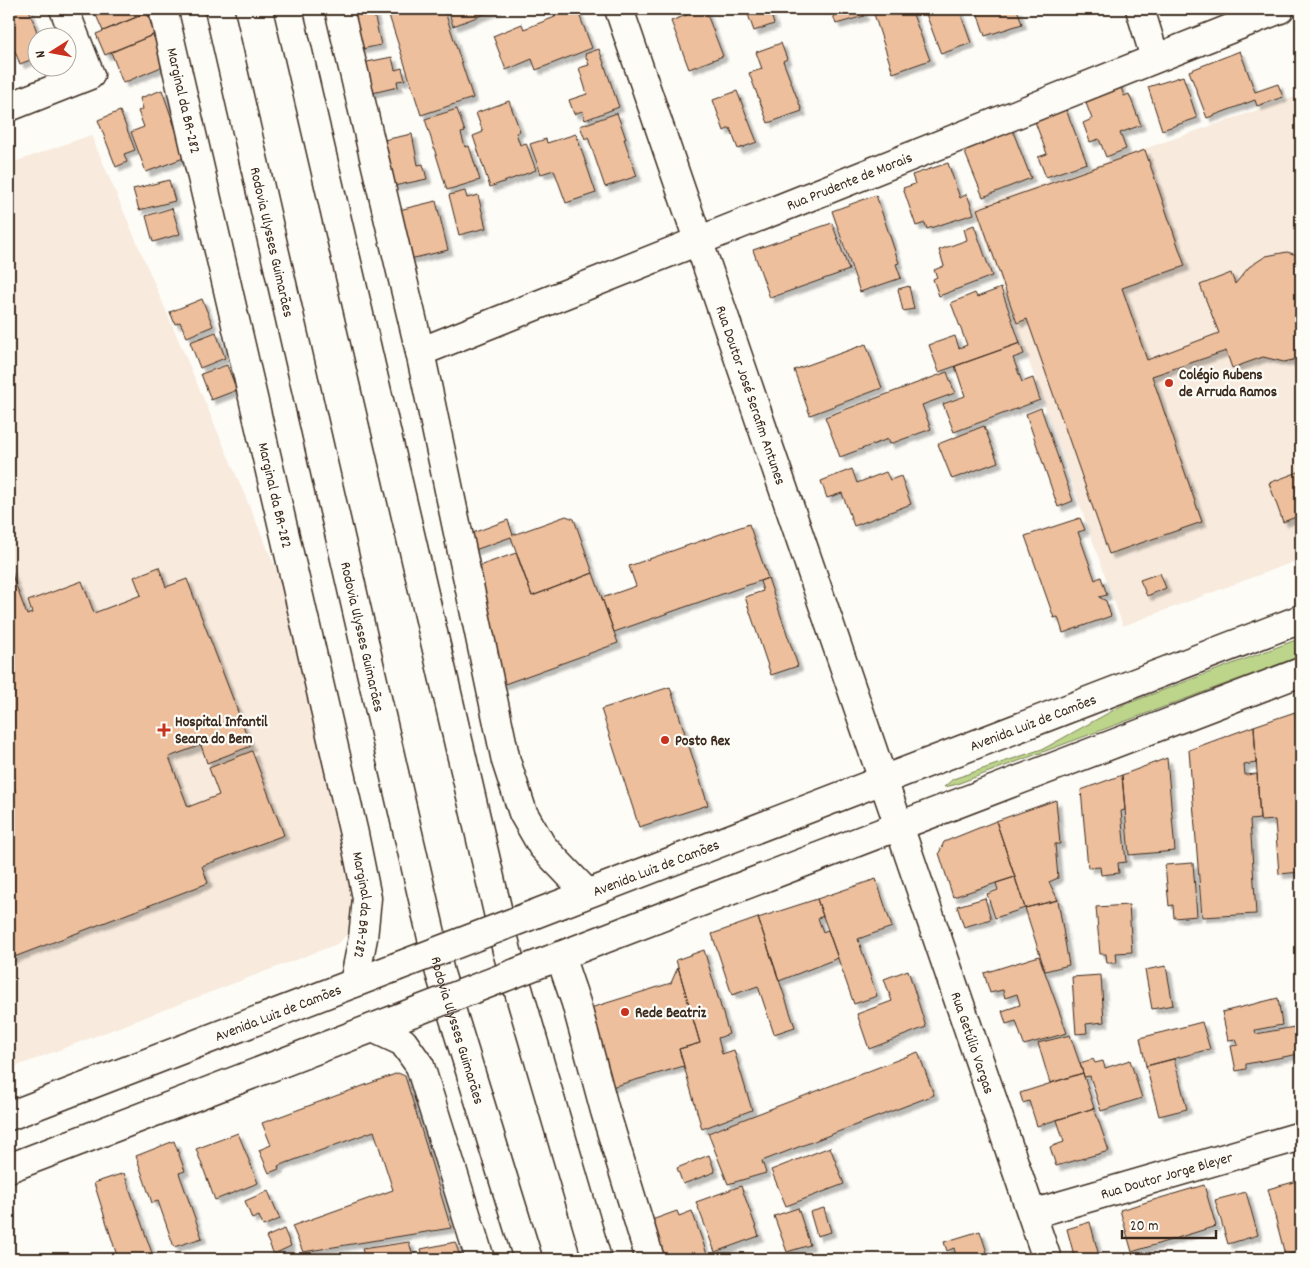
<svg xmlns="http://www.w3.org/2000/svg" width="1310" height="1268" viewBox="0 0 1310 1268" font-family="Dekko,sans-serif">
  <style>
    .built { fill: #f8eadc }
    .green { fill: #bcd58b; stroke: #7c8054 }
    .building { fill: #edbf9d; stroke: #3b2a1e; filter: url(#shadow) }
    .lines { fill: none; stroke-linecap: round; stroke-linejoin: round }
    .minor-casing { stroke: #3b2a1e; stroke-width: 31 }
    .tertiary-casing { stroke: #3b2a1e; stroke-width: 31 }
    .primary-casing { stroke: #3b2a1e; stroke-width: 31 }
    .trunk-casing { stroke: #3b2a1e; stroke-width: 31 }
    .minor { stroke: #fdfcf7; stroke-width: 28 }
    .tertiary { stroke: #fdfcf7; stroke-width: 28 }
    .primary { stroke: #fdfcf7; stroke-width: 28 }
    .trunk { stroke: #fdfcf7; stroke-width: 28 }
    .primary-bridge-casing { stroke: #3b2a1e; stroke-width: 31; stroke-linecap: butt }
    .primary-bridge { stroke: #fdfcf7; stroke-width: 28 }
    .poi-dot { fill: #c8321e; stroke: #fdfcf7; stroke-width: 2 }
    .labels { text-anchor: middle; stroke-width: 4.5; stroke-linejoin: round; paint-order: stroke }
    .street-label { font-size: 15px; fill: #3b2a1e; stroke: #fdfcf7 }
    .poi-label { font-size: 15px; font-weight: bold; fill: #3b2a1e; stroke: #fdfcf7; text-anchor: start }
  </style>
  <defs>
    <filter id="shadow"><feDropShadow dx="4.5" dy="4.5" stdDeviation="1" flood-color="#0004"/></filter>
  </defs>
  <rect width="100%" height="100%" fill="#fdfcf7"/>
  <filter id="ink" filterUnits="userSpaceOnUse"><feTurbulence type="fractalNoise" baseFrequency=".02" numOctaves="2"/><feDisplacementMap in="SourceGraphic" scale="10" xChannelSelector="R" yChannelSelector="G"/><feConvolveMatrix kernelMatrix="1 2 1 2 8 2 1 2 1" color-interpolation-filters="sRGB"/></filter>
  <g filter="url(#ink)">
    <path class="built" d="M1301 95V559L1123 626 974 207Z
      M91 135 286 592 357 900 352 930 337 944 9 1069V164Z"/>
    <path class="green" d="M1301 638V656L954 785 944 787 953 779 1045 748 1121 706Z"/>
    <path class="building" d="M10 9H29L39 38H38V57L20 64 11 42 9 43V13L11 12Z
      M111 9H147L148 12 103 31 96 15Z
      M346 9H373L381 45 357 50Z
      M387 9H444L473 98 421 115Z
      M448 9H498L453 26Z
      M551 9H577L592 48 536 70 532 59 506 70 493 36 522 24 524 29 555 17Z
      M702 9H705L723 56 689 69 671 21Z
      M746 9H769L774 24 754 31Z
      M831 9H862L864 16 836 24Z
      M880 9H911L930 60 893 73 873 11Z
      M939 9H959L971 43 941 54 926 14Z
      M976 9H1017L1022 24 985 36Z
      M147 13 155 34 105 55 96 34Z
      M153 35 166 65 123 83 111 52Z
      M781 43 787 59 783 61 802 111 768 123 749 73 762 69 756 52Z
      M599 49 619 107 585 120 582 111 574 114 569 100 587 94 579 68 589 65 585 54Z
      M1240 51 1255 92 1278 84 1283 97 1257 106 1255 100 1207 118 1189 71Z
      M392 57 395 70 402 68 405 80 397 81 398 87 368 94 362 63Z
      M1117 76 1124 96 1129 94 1141 125 1120 133 1126 149 1106 157 1099 139 1090 142 1083 123 1092 119 1081 90Z
      M1183 76 1197 118 1162 130 1148 87Z
      M162 90 178 136 181 135 189 156 146 172 131 132 144 127 138 111 143 109 140 98Z
      M737 91 757 142 738 149 730 128 724 131 713 100Z
      M509 101 520 131 516 133 520 145 526 143 536 170 490 187 473 136 483 132 476 113Z
      M1065 107 1087 163 1046 177 1038 157 1047 154 1034 119Z
      M457 109 465 132 461 133 465 147 469 146 480 180 447 190 425 119Z
      M120 111 135 150 124 154 127 162 116 167 98 120Z
      M617 113 626 139H624L637 176 605 187 588 137 585 139 580 126Z
      M1010 124 1031 178 983 197 961 143Z
      M412 134 418 165 423 164 427 179 389 187 379 141Z
      M576 134 596 193 566 203 554 170 541 174 530 144 546 139 547 143Z
      M1145 150 1185 266 1122 288 1147 360 1219 333 1200 285 1231 273 1235 284 1249 267 1266 256 1287 252 1301 256V358L1284 362 1263 357 1232 368 1226 351 1152 376 1202 522 1109 554 1027 319 1017 323 977 209Z
      M948 163 960 198 967 194 974 214 927 229 925 223 916 226 903 188 915 184 912 175Z
      M169 180 175 201 139 210 133 189Z
      M465 191 467 198 478 195 486 228 459 235 449 195Z
      M876 195 899 263 896 264 901 278 860 292 832 211Z
      M436 201 448 250 410 259 399 210Z
      M172 208 180 234 153 242 146 216Z
      M832 223 849 270 770 298 753 250Z
      M974 225 992 276 939 296 933 279 937 277 934 270 944 266 939 250 967 240 964 229Z
      M909 286 914 309 903 311 898 289Z
      M1001 288 1020 343 939 372 929 345 955 336 959 348 967 345 951 303 975 293 977 297Z
      M202 299 213 326 187 337 180 322 175 324 170 312Z
      M216 332 225 358 200 368 190 342Z
      M1020 343 1024 354 1013 358 1022 382 1033 378 1040 400 954 432 943 404 965 396 955 366Z
      M866 344 882 388 810 415 794 370Z
      M227 365 237 390 211 400 201 374Z
      M947 372 955 393 922 405 931 429 890 444 888 439 840 457 825 417Z
      M1041 408 1073 501 1058 507 1026 414Z
      M984 426 998 462 952 479 938 444Z
      M852 469 857 483 886 472 890 480 901 476 911 504 854 526 842 493 827 498 821 481Z
      M1301 471V515L1283 522 1269 483Z
      M566 516 574 519 593 573 532 596 511 537 472 551 467 535 508 520 513 535Z
      M1080 518 1085 530 1078 532 1095 580 1101 577 1107 595 1099 597 1106 601 1111 616 1063 633 1058 617 1054 618 1025 536Z
      M749 524 768 578 614 632 602 598 636 586 629 566Z
      M516 553 532 596 593 573 618 643 502 685 476 567Z
      M9 567 27 615 32 613 28 601 82 581 94 613 141 595 134 577 159 567 166 587 187 579 251 746 207 763 201 745 169 757 188 807 219 795 209 768 252 751 284 835 202 866 208 883 9 959V796L16 793 9 773Z
      M1160 573 1166 588 1147 596 1140 580Z
      M768 578 798 666 771 675 745 597 763 591 760 581Z
      M670 687 708 805 639 827 601 709Z
      M1295 712 1301 796V872L1279 874 1275 820 1261 821 1260 819 1254 726Z
      M1254 726 1256 763 1244 765 1245 775 1257 774 1260 819 1250 820 1256 914 1202 917 1189 750Z
      M1167 758 1175 851 1129 855 1122 775Z
      M1122 775 1125 810 1121 811 1126 862 1118 863 1119 873 1101 875 1100 867 1088 868 1081 790Z
      M1056 800 1060 844H1055L1058 878 1049 882 1058 900 1025 908 996 821Z
      M996 821 1015 877 953 897 939 853 944 842Z
      M1193 863 1197 916 1174 918 1173 905 1169 906 1165 865Z
      M1015 877 1025 908 995 918 987 894 998 890 996 883Z
      M876 879 892 927 858 939 877 996 854 1004 817 899Z
      M985 898 991 919 964 927 957 906Z
      M817 899 823 916 818 918 823 932 828 930 838 958 779 981 758 918Z
      M1058 900 1069 965 1045 971 1025 908Z
      M1129 905 1132 952 1116 953 1117 963H1107L1106 954H1100L1096 907Z
      M758 918 795 1027 774 1034 758 986 732 995 712 934Z
      M704 950 729 1034 718 1038 722 1054 734 1050 752 1110 702 1129 679 1049 700 1043 676 960Z
      M1039 956 1067 1033 1024 1045 1016 1021 1006 1024 1002 1011 1020 1005 1017 994 1005 998 1003 990 990 993 984 973Z
      M1166 966 1173 1005 1152 1009 1145 970Z
      M678 967 700 1043 679 1049 684 1066 601 1090 584 1010 671 983Z
      M908 970 926 1027 869 1049 857 1014 892 1001 884 979Z
      M1101 975 1104 1022 1086 1024 1087 1033 1076 1034 1072 977Z
      M1278 998 1282 1025 1255 1030 1256 1034 1294 1027 1299 1054 1246 1064V1069L1236 1071 1231 1046 1238 1045 1236 1039 1228 1040 1222 1012Z
      M1202 1022 1210 1049 1146 1066 1140 1038Z
      M1070 1035 1083 1073 1050 1083 1038 1043Z
      M918 1052 934 1095 762 1161 766 1173 728 1184 708 1133Z
      M1093 1059 1095 1063 1103 1061 1105 1068 1130 1060 1142 1098 1101 1111 1090 1076 1084 1077 1080 1063Z
      M1174 1059 1187 1109 1159 1116 1146 1066Z
      M398 1073 405 1076 451 1228 303 1252 292 1226 393 1190 374 1131 278 1166 279 1169 269 1173 259 1150 271 1145 262 1123Z
      M1083 1073 1094 1108 1037 1126 1029 1101 1023 1103 1020 1093Z
      M1094 1108 1109 1151 1056 1166 1050 1147 1064 1142 1057 1120Z
      M238 1133 258 1183 215 1200 196 1149Z
      M174 1141 185 1171 179 1173 202 1238 174 1247 158 1201 152 1203 136 1156Z
      M830 1147 844 1184 786 1206 771 1170Z
      M709 1155 715 1172 683 1184 677 1168Z
      M124 1173 154 1259H118L94 1183Z
      M1301 1180V1251L1285 1255 1268 1189Z
      M1204 1185 1216 1226 1132 1252 1120 1210Z
      M741 1186 759 1236 715 1252 696 1202Z
      M268 1191 280 1219 263 1226 259 1216 252 1219 245 1201Z
      M1246 1192 1258 1235 1228 1244 1215 1200Z
      M798 1208 810 1245 787 1252 774 1216Z
      M824 1208 831 1232 817 1236 810 1212Z
      M677 1211 679 1216 692 1211 708 1257 703 1259H660L649 1221Z
      M1090 1222 1099 1256 1086 1259H1075L1067 1229Z
      M284 1229 291 1246 274 1254 266 1237Z
      M980 1231 989 1259H945L956 1256 954 1248 947 1251 944 1242Z
      M409 1242 414 1259H365L362 1249Z
      M455 1242 461 1259H424L421 1249Z"/>
    <g class="lines">
      <defs>
        <g id="minor">
          <path d="M1140 9 1155 58"/>
          <path d="M9 107 90 75 64 9"/>
          <path id="s1" d="M420 352 1280 9"/>
          <path id="s2" d="M1032 1214 1301 1136"/>
        </g>
        <g id="tertiary">
          <path id="s3" d="M619 9 883 780"/>
          <path id="s4" d="M899 826 1047 1259"/>
        </g>
        <g id="primary">
          <path id="s5" d="M163 9 354 834 367 898 363 938 354 983"/>
          <path d="M339 9 420 352 506 761 523 813 542 846 587 893"/>
          <path d="M883 780 899 826"/>
          <path id="s6" d="M527 917 1301 619"/>
          <path d="M560 956 576 1003 605 1111 650 1259"/>
          <path d="M544 962 1301 672"/>
          <path d="M373 1028 403 1042 420 1066 480 1259"/>
          <path id="s7" d="M9 1116 396 967"/>
          <path d="M9 1168 414 1012"/>
        </g>
        <g id="trunk">
          <path id="s8" d="M219 9 440 973 528 1259"/>
          <path d="M288 9 507 951 597 1259"/>
        </g>
      </defs>
      <use href="#minor" class="minor-casing"/>
      <use href="#tertiary" class="tertiary-casing"/>
      <use href="#primary" class="primary-casing"/>
      <use href="#trunk" class="trunk-casing"/>
      <use href="#minor" class="minor"/>
      <use href="#tertiary" class="tertiary"/>
      <use href="#primary" class="primary"/>
      <use href="#trunk" class="trunk"/>
      <defs>
        <path id="primary-bridge" d="M396 967 527 917
          M414 1012 544 962"/>
      </defs>
      <use href="#primary-bridge" class="primary-bridge-casing"/>
      <use href="#primary-bridge" class="primary-bridge"/>
    </g>
  </g>
  <g class="poi-dot">
    <circle cx="1169" cy="383" r="5"/>
    <path d="M161.5 722.5h5v5h5v5h-5v5h-5v-5h-5v-5h5z"/>
    <circle cx="665" cy="740" r="5"/>
    <circle cx="625" cy="1012" r="5"/>
  </g>
  <g class="labels">
    <g class="street-label">
      <text dy="5" stroke="none"><textPath href="#s5" startOffset="94">Marginal da BR-282</textPath></text>
      <text dy="5" stroke="none"><textPath href="#s1" startOffset="462">Rua Prudente de Morais</textPath></text>
      <text dy="5" stroke="none"><textPath href="#s8" startOffset="239">Rodovia Ulysses Guimarães</textPath></text>
      <text dy="5" stroke="none"><textPath href="#s3" startOffset="408">Rua Doutor José Serafim Antunes</textPath></text>
      <text dy="5" stroke="none"><textPath href="#s5" startOffset="499">Marginal da BR-282</textPath></text>
      <text dy="5" stroke="none"><textPath href="#s8" startOffset="644">Rodovia Ulysses Guimarães</textPath></text>
      <text dy="5" stroke="none"><textPath href="#s6" startOffset="542">Avenida Luiz de Camões</textPath></text>
      <text dy="5" stroke="none"><textPath href="#s6" startOffset="138">Avenida Luiz de Camões</textPath></text>
      <text dy="5" stroke="none"><textPath href="#s5" startOffset="919">Marginal da BR-282</textPath></text>
      <text dy="5" stroke="none"><textPath href="#s7" startOffset="288">Avenida Luiz de Camões</textPath></text>
      <text dy="5" stroke="none"><textPath href="#s8" startOffset="1049">Rodovia Ulysses Guimarães</textPath></text>
      <text dy="5" stroke="none"><textPath href="#s4" startOffset="229">Rua Getúlio Vargas</textPath></text>
      <text dy="5" stroke="none"><textPath href="#s2" startOffset="140">Rua Doutor Jorge Bleyer</textPath></text>
    </g>
    <g class="poi-label">
      <text x="1179" y="379">Colégio Rubens<tspan x="1179" dy="17">de Arruda Ramos</tspan></text>
      <text x="175" y="726">Hospital Infantil<tspan x="175" dy="17">Seara do Bem</tspan></text>
      <text x="675" y="745">Posto Rex</text>
      <text x="635" y="1017">Rede Beatriz</text>
    </g>
  </g>
  <rect width="1310" height="1268" fill="none" stroke="#fdfcf7" stroke-width="30"/>
  <rect x="15" y="15" width="1280" height="1238" fill="none" stroke="#3b2a1e" stroke-width="2" filter="url(#ink)"/>
  <g transform="translate(52 52) rotate(259)"><circle r="24" fill="#fdfcf7" stroke="#afa8a0"/>
  <path d="M0-4L9 19L0 12L-9 19Z" fill="#c8321e"/>
  <text y="-8" font-size="14" font-weight="bold" text-anchor="middle" fill="#3b2a1e">N</text>
  </g>
  <path d="M1122 1230v8h94v-8" fill="none" stroke="#3b2a1e" stroke-width="2.5"/>
  <text x="1130" y="1230" font-size="15" fill="#3b2a1e" stroke="#fdfcf7" stroke-width="4" paint-order="stroke">20 m</text>
</svg>
